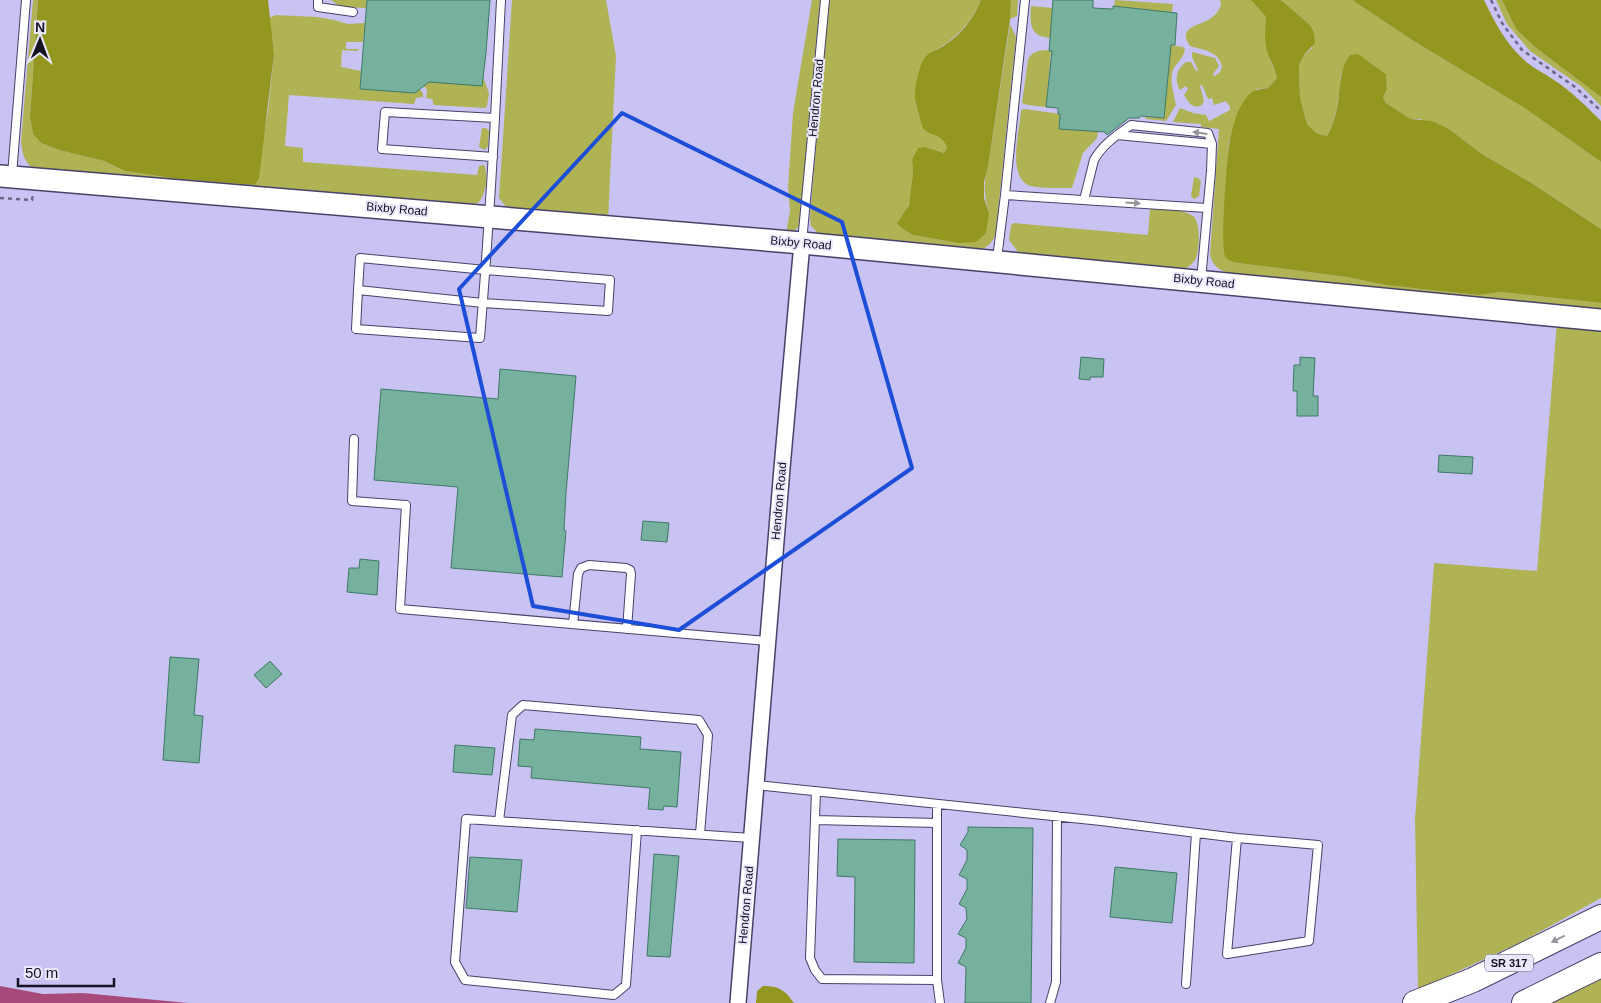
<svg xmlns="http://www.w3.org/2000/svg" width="1601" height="1003" viewBox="0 0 1601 1003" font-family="Arial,sans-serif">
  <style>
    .green { fill: #afb354 }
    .forest { fill: #93971f }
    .water { fill: #a84a79 }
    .building { fill: #76b19d; stroke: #3f7866 }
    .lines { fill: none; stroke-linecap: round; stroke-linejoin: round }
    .lane-casing { stroke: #484169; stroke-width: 10 }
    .street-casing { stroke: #484169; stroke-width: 18 }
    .secondary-casing { stroke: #484169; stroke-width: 24 }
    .primary-casing { stroke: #484169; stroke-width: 26 }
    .path { stroke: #6c6787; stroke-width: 2.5; stroke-dasharray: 4 4; stroke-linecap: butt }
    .lane { stroke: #fff; stroke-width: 8 }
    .street { stroke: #fff; stroke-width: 15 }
    .secondary { stroke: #fff; stroke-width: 21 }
    .primary { stroke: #fff; stroke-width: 24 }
    .oneway { fill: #96949c }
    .marked { fill: none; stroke: #1d4ed8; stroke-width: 4; stroke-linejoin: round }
    .labels { text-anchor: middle; stroke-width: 4; stroke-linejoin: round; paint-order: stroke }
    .shield { fill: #eae8fc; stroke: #555264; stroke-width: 1 }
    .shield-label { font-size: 11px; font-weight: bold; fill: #151223 }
    .street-label { font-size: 12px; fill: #151223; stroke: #eae8fc }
  </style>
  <rect width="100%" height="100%" fill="#c9c3f3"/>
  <path class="green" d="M33 0H38L30 117 33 134 41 143 59 150 104 161 125 171 178 179 255 185 268 111 274 54 269 18 276 15 317 17 334 20 348 24 365 23 363 42H346V49H358V51L342 50 341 67 361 71 360 89 416 93 417 89 420 90 423 93V97L416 98 414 104 289 95 285 146 303 148V162L477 175 479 166 484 165C489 174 486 195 478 203L468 206 33 169C24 161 22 153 21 141Z
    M331 0H367L366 8 340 7Z
    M512 0H606L616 56 608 220 508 209 499 198Z
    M812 0H820L799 226 793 232 786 233 790 211 788 187 793 113Z
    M828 0H981C971 23 955 40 932 52L915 101 922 125 927 132 939 135 945 140 947 147 944 153 925 147 912 160C914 178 914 205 900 218L913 235 958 243 989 213C984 196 983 184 988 167L1010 24 1016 37 996 231C994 242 988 247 978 251L821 236 811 226 810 218Z
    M1011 0H1018L1017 16 1010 19Z
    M1115 0 1173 4 1172 12 1114 7Z
    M1220 0H1251L1266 17C1265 32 1266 45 1270 59 1272 66 1276 71 1277 78L1268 88 1257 89 1229 141 1225 198 1224 245 1230 261 1238 263 1347 277 1386 285 1421 289 1479 295 1501 292 1601 303V312L1231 274C1220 271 1212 266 1210 254L1219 129 1201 127V124L1173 122 1180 108 1193 113 1206 115 1209 121 1230 110V107L1226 101 1214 105 1212 98 1208 99 1202 85 1200 86 1204 101 1202 105C1193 110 1188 102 1184 95L1188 89 1186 86 1180 90C1174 79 1176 70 1186 62H1191L1196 71 1198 70 1192 57V52L1215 58 1219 66 1213 74 1215 76 1220 72 1222 67C1219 51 1203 50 1190 46 1176 26 1201 26 1211 18 1216 15 1218 11 1221 6Z
    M1281 0H1352L1412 40 1526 109 1601 162V229L1530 182 1482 154 1449 129 1420 119H1411L1386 103 1383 98 1387 89 1386 74 1368 61 1341 74C1339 95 1337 118 1327 136L1316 133 1307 124 1300 98 1299 65 1304 55 1312 48 1310 25Z
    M1496 0H1502L1516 29 1536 48 1601 97V106L1582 87 1530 51 1507 24Z
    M1031 6 1053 8 1050 38C1029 36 1030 23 1031 6Z
    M1171 45 1183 47 1185 49C1184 58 1176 63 1173 70 1169 81 1174 94 1176 105L1166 121 1146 119V117L1164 118Z
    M1045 50 1051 51 1046 107 1027 105 1022 103 1028 60C1031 52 1038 51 1045 50Z
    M483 77 489 93 487 106 485 108 434 105 432 99 426 98 427 90 424 86 426 81 481 86Z
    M1025 109 1060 114 1059 129 1098 131 1097 138 1083 153 1072 188C1061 188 1038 189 1028 185 1007 174 1020 130 1021 110Z
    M482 128H486L489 131 488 146 485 150 479 147Z
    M1194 177 1198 178 1201 181 1199 196 1194 199 1191 196Z
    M1150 209C1163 210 1182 208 1193 216 1201 222 1200 251 1195 260 1191 266 1185 269 1179 271L1024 255 1018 252 1009 240 1011 225 1014 223 1148 235Z
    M1557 322 1601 326V898L1523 941 1418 990 1415 820 1434 563 1537 571Z
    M1601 978V1003H1550Z"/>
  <path class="forest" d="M38 0H268L274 54 259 178 255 185 178 179 125 171 104 161 59 150 41 143 33 134 30 117Z
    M981 0H1011L1010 20 988 167 984 182V198L989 213 986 233 976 242 958 243 913 235 902 228 897 223 909 205 913 175 912 160 918 148 925 147 944 153 947 147C941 131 928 138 922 126 921 122 916 104 915 100 914 90 919 63 926 56 932 51 940 49 946 44 962 34 974 17 981 0Z
    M1251 0H1281L1310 25 1314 33 1315 43 1304 55 1299 65 1300 98 1307 124 1316 133 1327 136C1334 124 1338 107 1339 93 1341 79 1341 67 1350 55L1358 54 1386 74 1387 89 1383 98 1386 103 1411 119 1432 121 1449 129 1482 154 1530 182 1601 229V303L1501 292 1479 295 1421 289 1386 285 1347 277 1238 263C1233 262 1228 261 1225 256 1220 246 1227 153 1230 140 1233 126 1237 108 1247 97 1252 90 1260 89 1268 88L1277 78C1275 68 1270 61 1267 51 1264 40 1265 28 1266 17Z
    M1352 0H1484C1494 21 1505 42 1522 58 1531 67 1544 73 1554 80 1572 92 1586 106 1601 121V162L1526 109 1412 40Z
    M1502 0H1601V97L1536 48 1516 29Z
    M763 986C779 986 785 990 794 1003H756L757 991Z"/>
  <path class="water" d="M0 986 43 994 83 993 188 1003H0Z"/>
  <path class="building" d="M367 0H490L486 53 482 86 429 82 415 93 360 89Z
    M1053 0H1093V8L1113 9V6L1177 13 1175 45H1171L1164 118 1141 116 1139 118H1129L1107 135 1105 132 1059 129 1060 114H1058V108L1046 107 1052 51H1049Z
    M1081 357 1104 359 1103 377H1090V380L1079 379Z
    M1300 357 1315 358 1313 396H1318V416H1297V391H1293L1294 365H1300Z
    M500 369 576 376 566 493 564 530 566 531 562 577 451 568 458 487 374 480 381 389 498 399Z
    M1439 455 1473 457 1472 474 1438 472Z
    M643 521 669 523 667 542 641 540Z
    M360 559 379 561 377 595 347 592 349 568H359Z
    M170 657 199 659 194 715 203 716 199 763 163 760Z
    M270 661 282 674 266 688 254 675Z
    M535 729 641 737 640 749 681 752 677 807 664 806 663 810 648 809 650 788 531 778 532 767 518 766 520 739 534 740Z
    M455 745 495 748 492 775 453 772Z
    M968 827 1033 828 1031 1003H965L966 967 958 963 966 948V938L958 934 967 919 966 908 959 904 967 889V879L959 875 967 860V850L960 845 968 832Z
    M838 839 915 840 914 963 854 962 855 877 837 876Z
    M654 854 679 856 670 957 647 956Z
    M470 857 522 860 517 912 466 908Z
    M1115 867 1177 873 1172 923 1110 917Z"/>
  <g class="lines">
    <defs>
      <path id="lane" d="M318 0V7L353 12
        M495 118 501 0
        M1117 135 1212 144
        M12 175 26 0
        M1005 195 1025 0
        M1084 200 1094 160C1103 144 1116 136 1131 125L1208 133 1212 144 1211 171 1201 280
        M802 242 825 0
        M997 259 1005 195 1207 208
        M358 290 360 258 486 270 610 280 608 311 483 303 358 290 356 329 480 338C486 265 491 191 495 118L385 112 382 149 493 157
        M354 439 352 501 406 505 400 609 768 641
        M573 624 578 574 581 568 589 565 626 568 630 570 631 574 627 629
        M756 785 1101 821 1237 838 1318 845 1309 941 1227 954 1237 838
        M816 791 810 958 815 970 822 979 937 980V804
        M815 820 937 823
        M499 821 512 715 523 705 699 720 708 735 700 834
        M637 830 626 985 614 995 465 980 455 962 466 819 751 838
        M937 980 940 1003
        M1186 984 1196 833
        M1050 1003 1056 982 1057 816"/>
      <path id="street" d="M738 1003 782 468 802 243"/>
      <path id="secondary" d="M0 176 802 243 1601 320"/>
      <path id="primary" d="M1415 1003 1473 980 1601 917
        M1524 1003 1601 965"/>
    </defs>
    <use href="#lane" class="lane-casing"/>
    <use href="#street" class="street-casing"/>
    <use href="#secondary" class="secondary-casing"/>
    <use href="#primary" class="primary-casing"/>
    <path class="path" d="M1491 0 1502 23 1522 50 1575 87 1601 111
      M0 198 32 200 33 194"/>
    <use href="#lane" class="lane"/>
    <use href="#street" class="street"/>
    <use href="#secondary" class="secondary"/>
    <use href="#primary" class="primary"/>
  </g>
  <defs><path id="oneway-solid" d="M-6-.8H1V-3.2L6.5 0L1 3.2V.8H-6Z" transform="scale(1.25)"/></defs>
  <g class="oneway">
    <use href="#oneway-solid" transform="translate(1200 133) rotate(-172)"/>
    <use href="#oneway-solid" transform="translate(1133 203) rotate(4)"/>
    <use href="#oneway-solid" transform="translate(1558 939) rotate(153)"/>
  </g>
  <path class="marked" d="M622 113 842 222 912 468 679 630 533 606 459 289Z"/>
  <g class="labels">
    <rect class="shield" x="1485" y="954.5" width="48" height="17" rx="4"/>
    <g class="shield-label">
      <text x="1509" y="967">SR 317</text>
    </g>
    <g class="street-label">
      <text transform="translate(816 98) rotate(-85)" y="4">Hendron Road</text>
      <text transform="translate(397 209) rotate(5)" y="4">Bixby Road</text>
      <text transform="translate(801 243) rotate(5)" y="4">Bixby Road</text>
      <text transform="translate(1204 281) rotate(6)" y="4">Bixby Road</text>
      <text transform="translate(779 501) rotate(-85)" y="4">Hendron Road</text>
      <text transform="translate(746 905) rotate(-85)" y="4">Hendron Road</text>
    </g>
  </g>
  <g transform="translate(40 40) rotate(1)" stroke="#eae8fc" stroke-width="4" paint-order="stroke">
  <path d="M0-4L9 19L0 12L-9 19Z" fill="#151223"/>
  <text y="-8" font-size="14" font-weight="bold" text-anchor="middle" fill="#151223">N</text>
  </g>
  <path d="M18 978v8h96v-8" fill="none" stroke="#151223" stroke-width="2.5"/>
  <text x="25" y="978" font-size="15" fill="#151223" stroke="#eae8fc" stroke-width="4" paint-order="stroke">50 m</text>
</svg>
